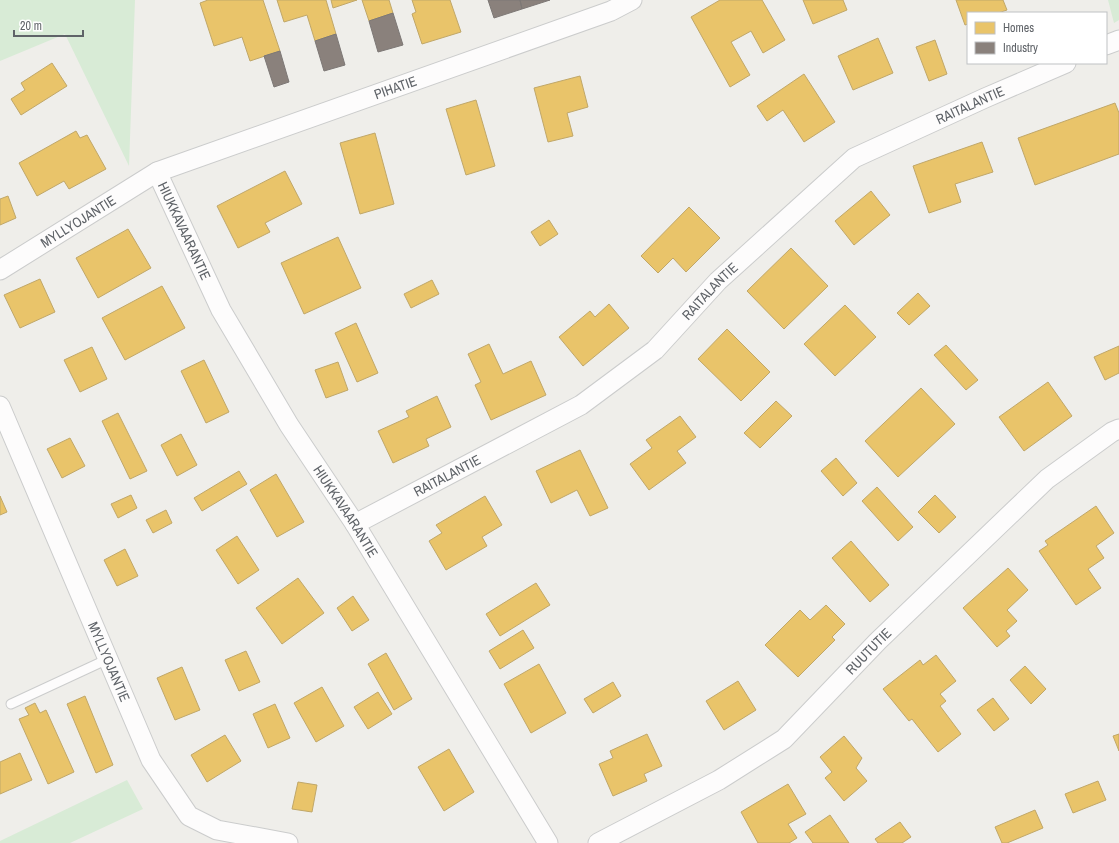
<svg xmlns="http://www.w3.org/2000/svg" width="1119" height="843" viewBox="0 0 1119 843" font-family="'Archivo Narrow',sans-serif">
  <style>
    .green { fill: #d8ebd6 }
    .homes { fill: #e9c46a; stroke: #c0a769 }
    .industry { fill: #8a817c; stroke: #7d7876 }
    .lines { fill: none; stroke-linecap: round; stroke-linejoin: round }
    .lane-casing { stroke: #cbcccc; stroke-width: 11 }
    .street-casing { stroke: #cbcccc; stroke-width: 21 }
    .lane { stroke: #fdfcfc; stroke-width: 9 }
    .street { stroke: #fdfcfc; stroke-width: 19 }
    .labels { text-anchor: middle; stroke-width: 4; stroke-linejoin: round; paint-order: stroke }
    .street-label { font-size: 14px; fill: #5f6368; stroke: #fff }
  </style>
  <rect width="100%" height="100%" fill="#efeeea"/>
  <path class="green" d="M0 0H135L129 166 65 34 0 61Z
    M1108 0H1119V20L1114 23Z
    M127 780 143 809 70 843H0V841Z"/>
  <path class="homes" d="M208 0H263L280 51 250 61 242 37 214 46 200 3Z
    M277 0H326L336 34 315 41 307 15 284 22Z
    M331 0H357L333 8Z
    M362 0H389L393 13 369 21Z
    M412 0H450L461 32 422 44 412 14 416 12Z
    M720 0H762L785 40 763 53 751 31 731 42 750 75 730 87 691 17Z
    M803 0H843L847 10 813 24Z
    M956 0H1003L1007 10 998 13H968V24L965 25Z
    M878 38 893 73 853 90 838 56Z
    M935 40 947 74 929 81 916 47Z
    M52 63 67 86 21 115 11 99 25 90 21 83Z
    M804 74 835 122 804 142 783 110 767 121 757 106Z
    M580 76 588 107 567 113 573 136 548 142 534 88Z
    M476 100 495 166 466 175 446 109Z
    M1115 103 1119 113V154L1035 185 1018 138Z
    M76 131 80 138 87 135 106 169 69 189 64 181 37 196 19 163Z
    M375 133 394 204 360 214 340 143Z
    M982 142 993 172 955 184 961 202 929 213 913 166Z
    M285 171 302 204 265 223 270 232 238 248 217 206Z
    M871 191 890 215 854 245 835 221Z
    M8 196 16 218 0 225V199Z
    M689 207 720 238 686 272 673 258 658 273 641 256Z
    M549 220 558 234 540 246 531 232Z
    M128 229 151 268 98 298 76 258Z
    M338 237 361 288 304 314 281 263Z
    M791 248 828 286 784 329 747 291Z
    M40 279 55 312 20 328 4 295Z
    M432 280 439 294 411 308 404 294Z
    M162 286 185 328 125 360 102 318Z
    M918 293 930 306 909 325 897 313Z
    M609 304 629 328 583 366 559 337 590 311 595 317Z
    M845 305 876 337 835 376 804 344Z
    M356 323 378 373 357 382 335 333Z
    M727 329 770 372 741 401 698 359Z
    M489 344 503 374 531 361 546 395 491 420 475 385 481 382 468 354Z
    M946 345 978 380 966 390 934 355Z
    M1119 346V373L1105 380 1094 357Z
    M92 347 107 379 80 392 64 360Z
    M204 360 229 412 206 423 181 371Z
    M338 362 348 390 326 398 315 370Z
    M1048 382 1072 416 1024 451 999 417Z
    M921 388 955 424 898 477 865 441Z
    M437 396 451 427 426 439 429 446 393 463 378 431 409 417 406 411Z
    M776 401 792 416 760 448 744 433Z
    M118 413 147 471 130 479 102 421Z
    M680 416 696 437 677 451 686 463 649 490 630 464 652 448 646 440Z
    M181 434 197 465 177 476 161 445Z
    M70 438 85 466 62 478 47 449Z
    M580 450 608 508 590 516 577 490 551 503 536 471Z
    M836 458 857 483 843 496 821 471Z
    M239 471 247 484 202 511 194 498Z
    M276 474 304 522 277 537 250 490Z
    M877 487 913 527 898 541 862 501Z
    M131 495 137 508 118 518 111 504Z
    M935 495 956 517 939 533 918 512Z
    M0 496 7 512 0 515Z
    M485 496 502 525 482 537 487 546 446 570 429 541 442 533 436 525Z
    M1096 506 1114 533 1096 546 1104 558 1088 569 1101 588 1076 605 1039 551 1048 545 1045 541Z
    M166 510 172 523 153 533 146 520Z
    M237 536 259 570 238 584 216 550Z
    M851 541 889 585 870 602 832 558Z
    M125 549 138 576 117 586 104 560Z
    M1008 568 1028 590 1007 610 1017 621 1006 631 1010 636 997 647 963 608Z
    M298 578 324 613 282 644 256 608Z
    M536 583 550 605 500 636 486 614Z
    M353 596 369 620 352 631 337 608Z
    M826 605 845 624 832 637 835 640 798 677 765 645 800 610 810 620Z
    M523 630 534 648 500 669 489 651Z
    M246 651 260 682 239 691 225 660Z
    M386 653 412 699 394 710 368 664Z
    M936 655 956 681 940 694 946 701 940 706 961 734 938 752 912 719 909 721 883 689 920 660 923 665Z
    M539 664 566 713 531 733 504 684Z
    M1025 666 1046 689 1031 704 1010 680Z
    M182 667 200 710 175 720 157 678Z
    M738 681 756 710 724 730 706 701Z
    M613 682 621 696 593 713 584 699Z
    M322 687 344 726 316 742 294 703Z
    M378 692 392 714 368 729 354 707Z
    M85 696 113 765 96 773 67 704Z
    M993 698 1009 719 994 731 977 710Z
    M35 703 40 713 46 710 74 772 48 784 19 719 29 715 25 708Z
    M275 704 290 738 268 748 253 714Z
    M647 734 662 766 644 774 647 781 613 796 599 764 613 758 610 751Z
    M1119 734V751L1113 736Z
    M225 735 241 761 207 782 191 755Z
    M844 736 862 758 856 768 867 781 844 801 825 778 832 772 820 757Z
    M449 749 474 792 444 811 418 767Z
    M20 753 32 780 0 794V762Z
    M1098 781 1106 800 1073 813 1065 794Z
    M298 782 317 785 312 812 292 809Z
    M788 784 806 814 788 824 797 838 789 843H758L741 812Z
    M1035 810 1043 828 1007 843H1002L995 827Z
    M830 815 849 843H813L805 832Z
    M900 822 911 837 902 843H878L875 839Z"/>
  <path class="industry" d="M488 0H520L522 9 494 18Z
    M520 0H550L522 9Z
    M393 13 403 45 378 52 369 21Z
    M336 34 345 65 324 71 315 41Z
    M280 51 289 82 274 87 264 56Z"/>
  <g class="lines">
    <defs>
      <path id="lane" d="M11 704 108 659"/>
      <g id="street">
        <path d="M1106 45 1119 40"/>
        <path id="s1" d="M157 172 221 310 289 425 355 524 548 843"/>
        <path id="s2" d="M0 270 157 172 611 11 632 0"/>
        <path id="s3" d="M0 406 151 760 189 816 217 830 288 843"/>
        <path id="s4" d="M355 524 581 405 655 350 718 281 854 158 985 98 1066 63"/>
        <path id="s5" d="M598 843 719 780 784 739 878 641 1047 479 1112 432 1119 429"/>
      </g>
    </defs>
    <use href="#lane" class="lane-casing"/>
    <use href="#street" class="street-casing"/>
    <use href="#lane" class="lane"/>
    <use href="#street" class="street"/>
  </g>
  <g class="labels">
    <g class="street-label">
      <text dy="5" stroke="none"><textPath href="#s2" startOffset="438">PIHATIE</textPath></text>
      <text dy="5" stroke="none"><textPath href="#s4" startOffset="752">RAITALANTIE</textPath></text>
      <text dy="5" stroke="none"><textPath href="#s2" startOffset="92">MYLLYOJANTIE</textPath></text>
      <text dy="5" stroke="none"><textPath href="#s1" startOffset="65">HIUKKAVAARANTIE</textPath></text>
      <text dy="5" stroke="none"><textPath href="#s4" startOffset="428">RAITALANTIE</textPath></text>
      <text dy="5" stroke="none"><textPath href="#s4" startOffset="104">RAITALANTIE</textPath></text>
      <text dy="5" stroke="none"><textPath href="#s1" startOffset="389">HIUKKAVAARANTIE</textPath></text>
      <text dy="5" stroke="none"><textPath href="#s5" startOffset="335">RUUTUTIE</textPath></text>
      <text dy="5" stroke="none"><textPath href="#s3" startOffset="278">MYLLYOJANTIE</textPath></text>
    </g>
  </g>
  <rect x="967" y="12" width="140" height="52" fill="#ffffff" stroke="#bfc1c3"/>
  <rect x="975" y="22" width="20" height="12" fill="#e9c46a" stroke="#bfc1c3"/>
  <text x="1003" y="32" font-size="12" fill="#5f6368">Homes</text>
  <rect x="975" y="42" width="20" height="12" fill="#8a817c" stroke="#bfc1c3"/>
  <text x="1003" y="52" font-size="12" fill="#5f6368">Industry</text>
  <path d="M14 30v6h69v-6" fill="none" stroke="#5f6368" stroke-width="2"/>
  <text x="20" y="30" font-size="12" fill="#5f6368" stroke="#ffffff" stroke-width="3" paint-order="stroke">20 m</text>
</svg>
